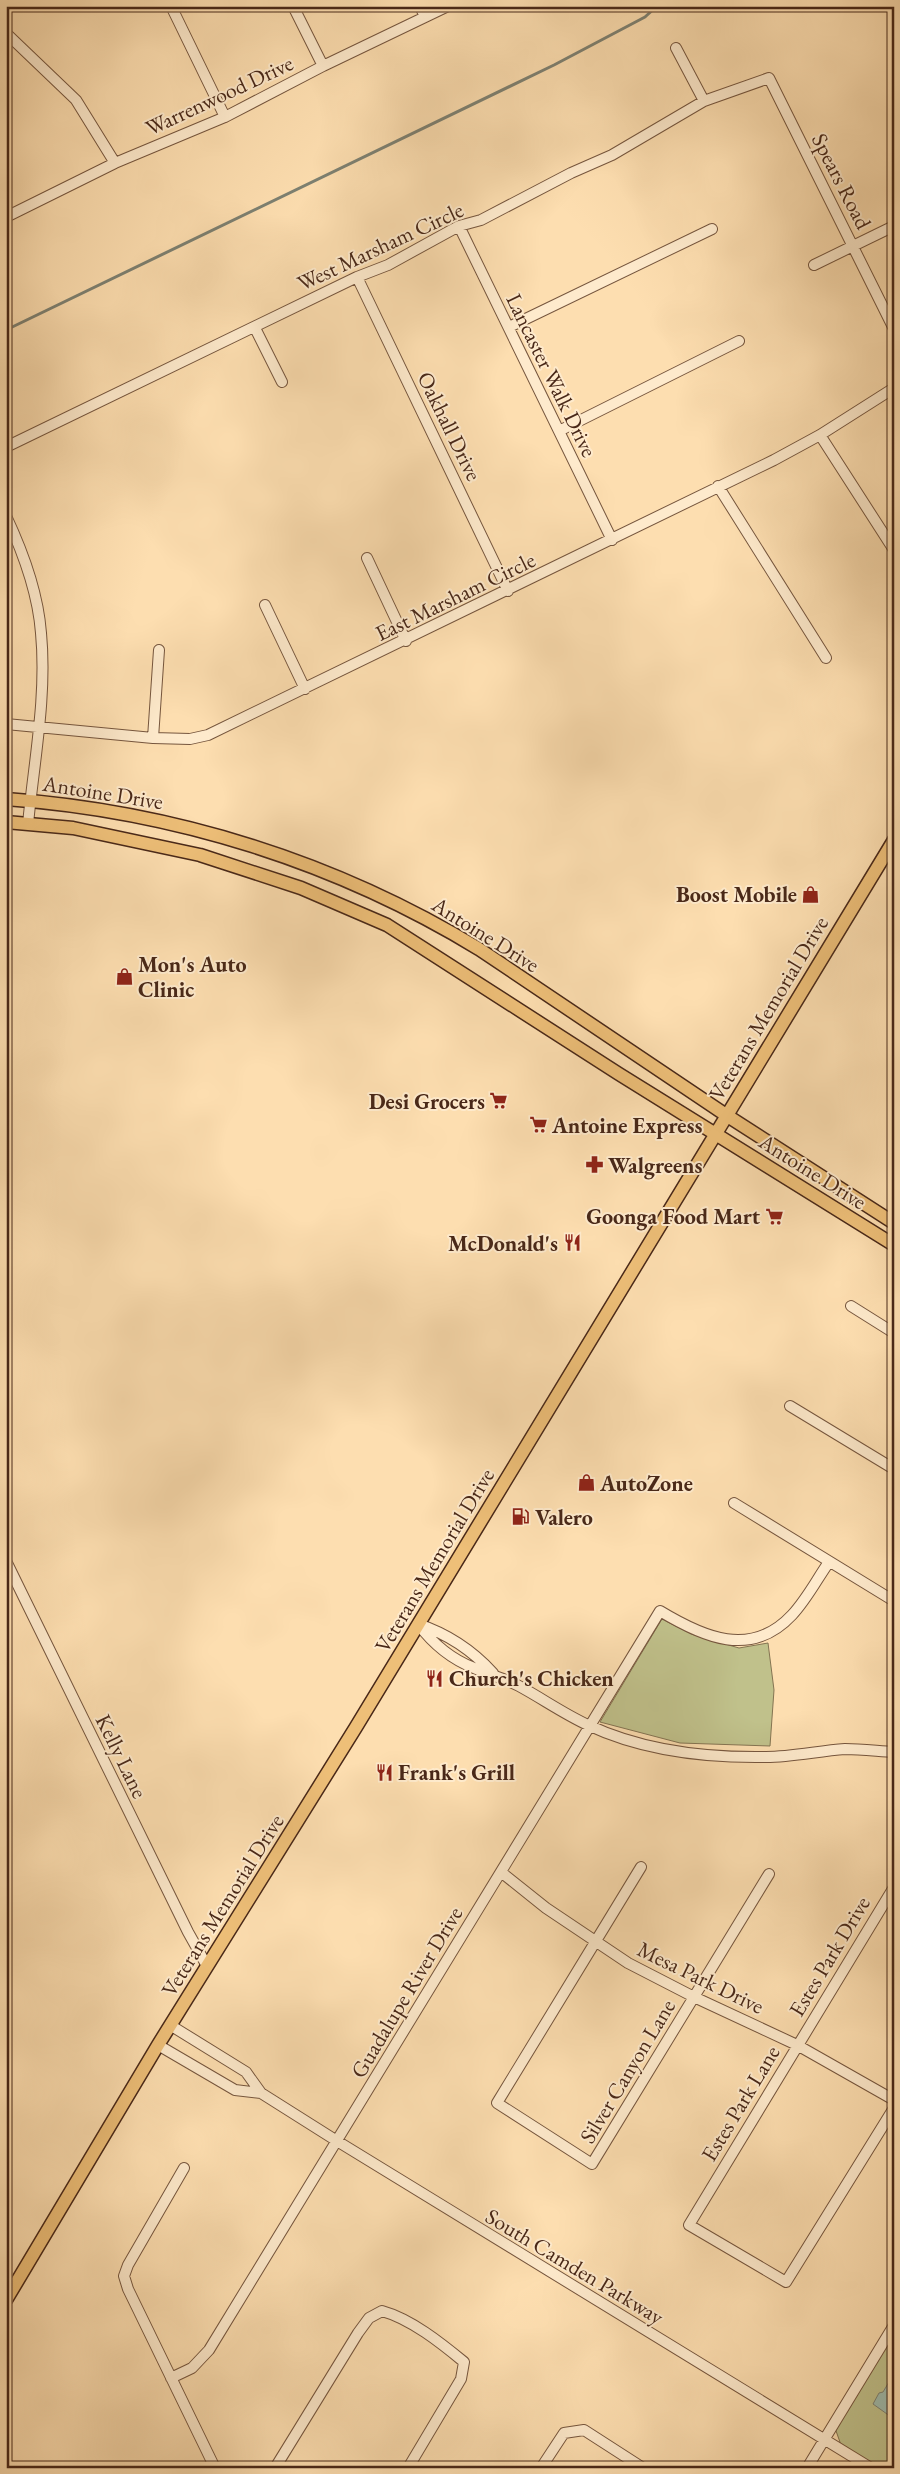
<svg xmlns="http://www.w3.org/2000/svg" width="900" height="2474" viewBox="0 0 900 2474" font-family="'EB Garamond',serif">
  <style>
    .green { fill: #c0c18b; stroke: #847452 }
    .water { fill: #9fbcae; stroke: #7d8172 }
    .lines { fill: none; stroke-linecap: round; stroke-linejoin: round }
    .stream { stroke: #7d8172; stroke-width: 3 }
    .minor-casing { stroke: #76563e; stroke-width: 12 }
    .major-casing { stroke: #492818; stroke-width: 15 }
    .minor { stroke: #feeacc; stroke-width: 10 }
    .major { stroke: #eebf78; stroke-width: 12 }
    .labels { text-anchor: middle; stroke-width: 4; stroke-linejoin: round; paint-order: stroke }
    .street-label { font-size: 22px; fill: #492818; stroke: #feeacc }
    .poi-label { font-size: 22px; font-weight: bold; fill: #492818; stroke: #feeacc; text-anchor: start }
  </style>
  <rect width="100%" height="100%" fill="#fddeb0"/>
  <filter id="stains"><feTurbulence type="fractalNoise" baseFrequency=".004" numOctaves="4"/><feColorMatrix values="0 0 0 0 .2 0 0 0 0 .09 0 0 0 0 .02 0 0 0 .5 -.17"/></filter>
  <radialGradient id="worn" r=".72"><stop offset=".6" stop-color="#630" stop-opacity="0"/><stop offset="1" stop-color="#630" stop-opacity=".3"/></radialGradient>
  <path class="green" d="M662 1619 691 1634 739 1648 768 1643 774 1690 770 1746 680 1743 600 1722Z
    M894 2335V2468H878L841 2445 835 2428Z"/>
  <path class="water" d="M889 2382 894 2386V2391L890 2395 894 2402V2419L873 2404 879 2393 883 2392Z"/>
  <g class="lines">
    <path class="stream" d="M6 330 554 65 645 17 657 6"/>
    <defs>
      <path id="minor" d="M171 6 225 117
        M293 6 323 66
        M420 6 425 17
        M6 33 76 100 115 163
        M676 48 704 101
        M6 217 115 163 225 117 323 66 448 6
        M459 226 612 540
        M814 265 894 226
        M357 277 508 591
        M509 327 712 229
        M255 328 282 382
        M559 431 739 341
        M820 435 894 550
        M6 447 357 277 388 265 459 226 481 220 571 173 612 155 704 101 769 78 894 329
        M718 486 826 658
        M6 516C23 552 38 593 41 633 47 696 34 761 28 824
        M367 558 406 641
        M265 605 305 689
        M6 724 153 738 190 739 208 735 774 460 820 435 894 388
        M153 738 159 650
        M851 1306 894 1333
        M790 1406 894 1469
        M734 1503 894 1601
        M6 1561 188 1932 207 1966
        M418 1624C433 1644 451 1659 474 1668 489 1675 504 1678 519 1686 543 1699 564 1714 588 1725 643 1751 706 1758 766 1757 792 1757 818 1751 845 1749 861 1749 877 1751 894 1752
        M418 1624C448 1634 472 1650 493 1673
        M641 1867 497 2103 592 2164 769 1874
        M501 1872 546 1908 628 1963 694 1997 797 2045 894 2100
        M894 1887 689 2225 786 2282 894 2108
        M170 2025 246 2072 261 2093 337 2141 871 2468
        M158 2045 235 2090 261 2093
        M184 2168 128 2265 124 2276 128 2289 215 2468
        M171 2378 192 2368 209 2350 660 1611C703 1637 751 1659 792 1615 807 1599 817 1579 829 1562
        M275 2468 358 2333 369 2318 382 2311C411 2319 441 2343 464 2362L461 2379 408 2468
        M541 2468 564 2433 584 2430 643 2468
        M807 2468 894 2325"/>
      <path id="major" d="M6 799C174 811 336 862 479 949L726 1115 894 1223
        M6 822 73 828 200 855 301 888 387 925 619 1074 894 1245
        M6 2300 158 2045 356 1727 894 840"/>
    </defs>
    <use href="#minor" class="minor-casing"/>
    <use href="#major" class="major-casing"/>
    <use href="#minor" class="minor"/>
    <use href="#major" class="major"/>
  </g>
  <defs>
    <symbol id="shop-bare" viewBox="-9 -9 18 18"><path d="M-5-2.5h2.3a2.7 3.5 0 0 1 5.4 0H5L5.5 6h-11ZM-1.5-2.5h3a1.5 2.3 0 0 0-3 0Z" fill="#8f2418" stroke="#feeacc" stroke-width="2.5" paint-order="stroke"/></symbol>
    <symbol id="supermarket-bare" viewBox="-9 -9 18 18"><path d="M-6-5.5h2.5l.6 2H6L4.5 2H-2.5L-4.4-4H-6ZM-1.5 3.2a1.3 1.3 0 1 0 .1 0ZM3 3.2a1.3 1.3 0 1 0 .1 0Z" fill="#8f2418" stroke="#feeacc" stroke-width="2.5" paint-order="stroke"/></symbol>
    <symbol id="pharmacy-bare" viewBox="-9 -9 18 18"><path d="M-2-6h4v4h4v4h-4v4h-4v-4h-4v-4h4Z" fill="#8f2418" stroke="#feeacc" stroke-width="2.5" paint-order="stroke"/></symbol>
    <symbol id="restaurant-bare" viewBox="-9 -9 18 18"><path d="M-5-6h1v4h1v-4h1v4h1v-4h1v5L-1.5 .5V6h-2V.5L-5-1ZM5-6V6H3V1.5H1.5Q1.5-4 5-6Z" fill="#8f2418" stroke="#feeacc" stroke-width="2.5" paint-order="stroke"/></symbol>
    <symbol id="fuel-bare" viewBox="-9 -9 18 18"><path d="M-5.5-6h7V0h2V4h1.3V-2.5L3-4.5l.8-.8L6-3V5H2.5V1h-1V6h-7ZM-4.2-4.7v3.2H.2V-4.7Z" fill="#8f2418" stroke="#feeacc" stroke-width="2.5" paint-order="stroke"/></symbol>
  </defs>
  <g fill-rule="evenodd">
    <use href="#shop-bare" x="798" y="882" width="25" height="25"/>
    <use href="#shop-bare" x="112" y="964" width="25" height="25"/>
    <use href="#supermarket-bare" x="486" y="1088" width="25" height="25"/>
    <use href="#supermarket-bare" x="526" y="1112" width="25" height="25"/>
    <use href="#pharmacy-bare" x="582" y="1152" width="25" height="25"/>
    <use href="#supermarket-bare" x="762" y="1204" width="25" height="25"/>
    <use href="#restaurant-bare" x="560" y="1230" width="25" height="25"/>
    <use href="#shop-bare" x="574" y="1470" width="25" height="25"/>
    <use href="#fuel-bare" x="508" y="1504" width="25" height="25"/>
    <use href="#restaurant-bare" x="422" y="1666" width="25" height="25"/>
    <use href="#restaurant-bare" x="372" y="1760" width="25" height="25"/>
  </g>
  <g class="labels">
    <g class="street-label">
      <text transform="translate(219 95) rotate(-25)" y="8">Warrenwood Drive</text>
      <text transform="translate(842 181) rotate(63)" y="8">Spears Road</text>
      <text transform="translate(380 246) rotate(-25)" y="8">West Marsham Circle</text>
      <text transform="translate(552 375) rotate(64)" y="8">Lancaster Walk Drive</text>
      <text transform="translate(450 426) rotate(64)" y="8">Oakhall Drive</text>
      <text transform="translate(455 596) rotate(-26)" y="8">East Marsham Circle</text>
      <text transform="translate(103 792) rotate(9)" y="8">Antoine Drive</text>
      <text transform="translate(486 934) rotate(32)" y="8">Antoine Drive</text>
      <text transform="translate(768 1008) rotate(-59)" y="8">Veterans Memorial Drive</text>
      <text transform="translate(813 1171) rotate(32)" y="8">Antoine Drive</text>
      <text transform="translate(434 1560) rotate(-59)" y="8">Veterans Memorial Drive</text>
      <text transform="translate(122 1756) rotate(64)" y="8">Kelly Lane</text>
      <text transform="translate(222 1905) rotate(-58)" y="8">Veterans Memorial Drive</text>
      <text transform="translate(829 1956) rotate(-59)" y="8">Estes Park Drive</text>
      <text transform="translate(701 1977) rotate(26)" y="8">Mesa Park Drive</text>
      <text transform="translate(406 1992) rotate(-59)" y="8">Guadalupe River Drive</text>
      <text transform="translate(627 2071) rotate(-59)" y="8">Silver Canyon Lane</text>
      <text transform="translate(740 2103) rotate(-59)" y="8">Estes Park Lane</text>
      <text transform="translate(575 2266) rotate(31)" y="8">South Camden Parkway</text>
    </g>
    <g class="poi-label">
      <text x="797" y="902" text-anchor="end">Boost Mobile</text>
      <text x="138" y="972">Mon's Auto<tspan x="138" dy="25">Clinic</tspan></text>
      <text x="485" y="1109" text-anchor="end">Desi Grocers</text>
      <text x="552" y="1133">Antoine Express</text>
      <text x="608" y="1173">Walgreens</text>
      <text x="760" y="1224" text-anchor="end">Goonga Food Mart</text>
      <text x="558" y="1251" text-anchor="end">McDonald's</text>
      <text x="600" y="1491">AutoZone</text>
      <text x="535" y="1525">Valero</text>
      <text x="449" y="1686">Church's Chicken</text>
      <text x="398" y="1780">Frank's Grill</text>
    </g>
  </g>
  <rect width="900" height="2474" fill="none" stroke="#fddeb0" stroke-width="25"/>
  <rect x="8" y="8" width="885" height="2459" fill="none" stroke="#492818" stroke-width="2.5"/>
  <rect x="12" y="12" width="875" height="2449" fill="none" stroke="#492818"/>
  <rect width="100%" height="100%" filter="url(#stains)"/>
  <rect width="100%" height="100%" fill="url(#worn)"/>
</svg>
